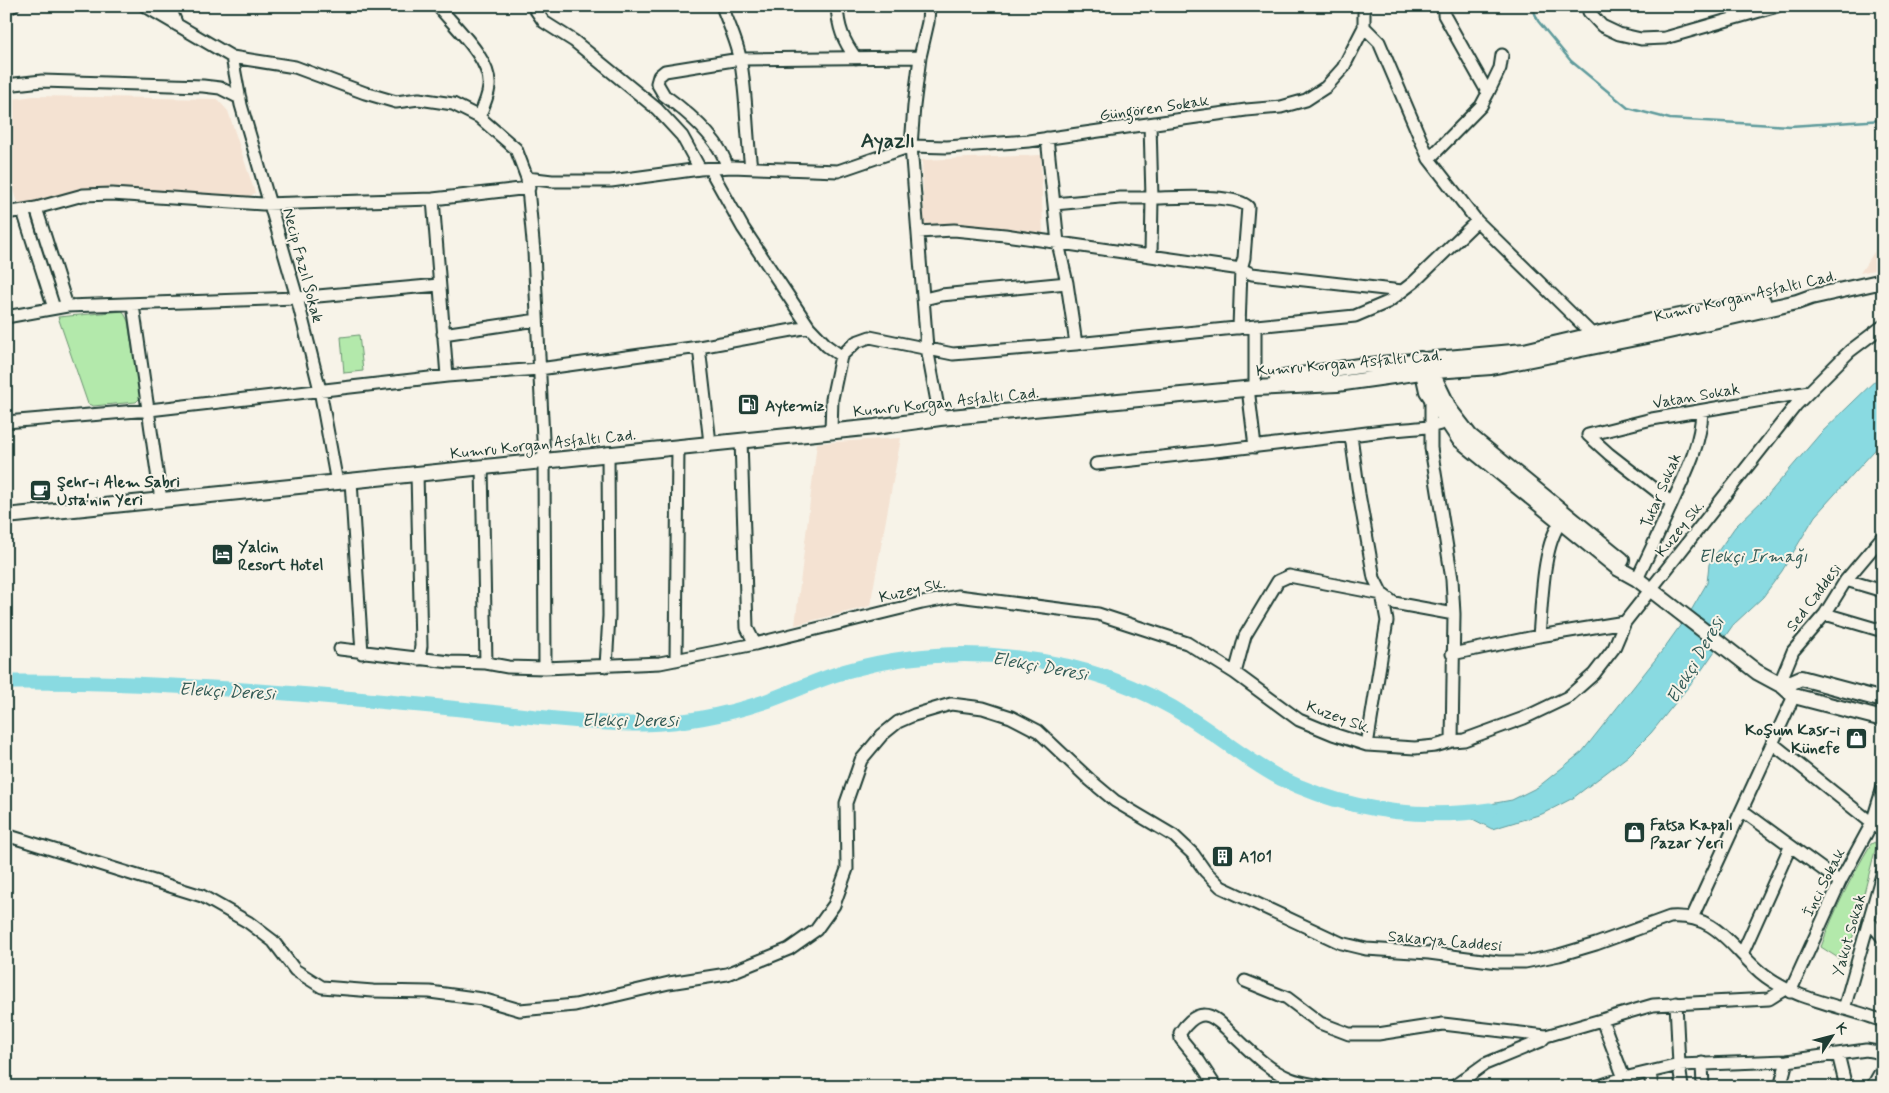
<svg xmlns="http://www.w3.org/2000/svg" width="1889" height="1093" viewBox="0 0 1889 1093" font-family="Mynerve,sans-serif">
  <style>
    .built { fill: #f4e2d2 }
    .green { fill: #b3e9ab; stroke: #699370 }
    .water { fill: #89dae1; stroke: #5f9b9c }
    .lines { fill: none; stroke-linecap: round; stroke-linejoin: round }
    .stream { stroke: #5f9b9c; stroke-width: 2.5 }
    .river { stroke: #89dae1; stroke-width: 15 }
    .minor-casing { stroke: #1f3d34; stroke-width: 15 }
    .major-casing { stroke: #1f3d34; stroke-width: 18 }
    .minor { stroke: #f7f3e8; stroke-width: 11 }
    .major { stroke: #f7f3e8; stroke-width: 14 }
    .labels { text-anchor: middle; stroke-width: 4; stroke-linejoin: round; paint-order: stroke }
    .street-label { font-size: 16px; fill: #1f3d34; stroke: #f7f3e8 }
    .poi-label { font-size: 16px; font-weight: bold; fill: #1f3d34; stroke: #f7f3e8; text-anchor: start }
    .water-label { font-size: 18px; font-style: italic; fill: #345c57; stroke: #f7f3e8 }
    .district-label { font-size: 21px; font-weight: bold; fill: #1f3d34; stroke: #f7f3e8 }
  </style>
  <rect width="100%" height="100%" fill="#f7f3e8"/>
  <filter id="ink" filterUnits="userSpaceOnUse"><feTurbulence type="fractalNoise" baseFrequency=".02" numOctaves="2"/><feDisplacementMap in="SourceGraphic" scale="10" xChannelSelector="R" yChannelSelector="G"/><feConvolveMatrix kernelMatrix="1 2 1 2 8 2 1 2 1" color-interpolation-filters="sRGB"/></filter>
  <g filter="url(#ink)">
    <path class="built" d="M34 96 217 99 228 111 255 193 245 199 84 188 23 211 18 202 6 169V100Z
      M1041 155 1043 235 924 224 922 160Z
      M1883 239V268L1860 273Z
      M901 438 870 606 795 625 817 443Z"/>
    <path class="green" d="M123 311 128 321 140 398 136 402 93 406 88 404 58 317Z
      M359 335 363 371 344 373 341 337Z
      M1875 842 1876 847 1846 963 1821 947C1834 911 1851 877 1871 844Z"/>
    <path class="water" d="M1883 373V441L1815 516 1782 571 1763 597 1733 625 1701 671 1651 733 1628 756 1573 798 1542 814 1492 829 1467 816 1479 806 1512 800 1538 787 1582 752 1662 651 1692 609 1707 583 1709 564 1735 527 1767 496 1820 434Z"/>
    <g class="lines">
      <path class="stream" d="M1532 6 1538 21 1571 61 1628 108 1670 119 1790 126 1883 120"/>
      <path class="river" d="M6 682C137 681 268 690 398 703 444 707 490 712 536 717 571 720 607 725 643 724 684 723 725 715 764 702 793 692 820 678 850 670 905 655 962 651 1018 658 1080 665 1139 685 1191 719 1221 738 1248 761 1280 778 1346 810 1418 820 1490 810"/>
      <defs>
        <path id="minor" d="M145 6 232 57 295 67 365 93 396 102 419 99 453 104 479 117 516 149 527 178 534 252 544 460 545 668
          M169 6 177 25
          M438 6C455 27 492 60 489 87 488 97 483 108 479 117
          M533 6 544 22 574 41 657 109 682 136 700 169
          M722 6C728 23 737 41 740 58 747 94 746 131 751 167
          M837 6C838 27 843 41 856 58
          M929 6 928 22 920 57 914 106 911 146 927 348 940 418
          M1588 6 1589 12 1602 26 1619 34 1641 39 1665 38 1777 6
          M6 8 13 6
          M1364 27 1379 42 1429 159 1477 221 1593 335
          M232 57 241 105 296 294 320 390 337 483
          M6 85 42 81 203 86 220 88 240 98
          M1488 93 1500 68 1502 55
          M1047 138 1058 243 1067 283 1076 344
          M1429 159 1481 106 1488 93 1444 15V6
          M727 167C721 140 686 111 664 95L657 83 659 76 665 71 740 59 920 57
          M710 169 743 228 809 327
          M527 178 552 181H611L700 169 732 167 838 171 911 146 947 147 1029 141 1246 110 1281 107 1306 100 1326 87 1343 68 1364 27V6
          M433 199 447 376
          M1054 204 1120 198H1152L1150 124
          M36 208 67 306
          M23 211 54 308
          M6 213 36 208 83 195 112 194 263 204 433 199 529 188
          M918 232 954 230 1005 235 1241 269 1252 274 1402 291
          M1151 255 1152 198C1171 198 1236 193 1248 207L1244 258 1241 269 1239 328
          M924 299 941 295 1067 283
          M133 305 161 500
          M6 317 67 306 296 298 439 285
          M1255 327V388
          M443 334 537 320
          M699 347 710 443
          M1248 388 1255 447
          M1431 399V448L1452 579 1454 614 1452 741
          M6 422 149 410 447 376 539 369 699 347 809 327 827 346 841 356
          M831 430 832 399 841 356 856 342 870 337 953 354 1076 344 1355 316 1388 302 1414 282 1477 221
          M1588 435 1652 419 1809 392
          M1588 435 1609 454 1672 503
          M1351 436 1359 494 1374 578 1382 594 1387 621 1367 745
          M741 440 747 628 755 644
          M1096 464C1192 454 1287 443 1383 431 1407 428 1431 430 1453 419
          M482 467 486 663
          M417 473 421 646 419 659
          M351 481 362 653
          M1637 579C1650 552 1662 526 1674 499 1687 471 1701 443 1702 411
          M1846 580 1883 591
          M1825 614 1883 631
          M1539 636C1542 606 1542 545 1561 522
          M340 649 450 662 486 663 508 667 545 668 660 663 755 644 922 603 958 596 1098 614 1187 643 1235 673 1299 720 1333 734 1367 745 1415 748 1435 746 1452 741 1464 740 1524 718 1568 697 1594 674 1614 648 1625 622 1796 405 1850 351 1883 326
          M1452 654 1539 636 1625 622
          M676 660 678 447
          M606 666 609 616 608 453
          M1235 673 1245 636 1278 581 1289 576 1382 594 1394 603 1454 614
          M1779 685 1793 651 1825 614 1846 580 1883 536
          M1772 743 1883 832
          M1743 811 1840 882
          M6 835 202 896 248 922 273 941 295 970 322 987 373 991 430 992 482 999 520 1010 575 1005 669 983 727 974 789 949 816 930 834 905 847 869 846 803 861 760 882 735 898 722 914 715 951 704 983 708 1011 717 1038 731 1090 780 1115 801 1174 836 1193 854 1205 871 1221 887 1341 943 1366 949 1429 953 1498 962H1525L1559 955 1596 944 1670 917C1716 914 1729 945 1760 972 1794 1001 1842 1005 1883 1021
          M1692 918 1794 696
          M1869 921 1883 938
          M1742 954 1790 847
          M1245 981 1287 998 1320 1023 1349 1034H1378L1443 1024 1546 1036 1653 1005 1769 999 1785 989
          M1790 992 1840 882 1872 823 1883 787
          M1676 1003 1679 1065 1682 1087
          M1844 1009 1883 871
          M1602 1020 1624 1078 1626 1087
          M1838 1054 1846 1087
          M1702 1063 1703 1087
          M1650 1072 1652 1087
          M1216 1087 1199 1061 1181 1039 1180 1033C1185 1025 1194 1015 1204 1015 1215 1015 1225 1028 1232 1034 1250 1051 1268 1070 1291 1079 1301 1083 1314 1084 1325 1087
          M1453 1087 1485 1064 1541 1041 1546 1036
          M1596 1087 1624 1078 1679 1065 1787 1061 1866 1050 1883 1053
          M1780 1087 1787 1061
          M1872 1087 1883 1068"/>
        <path id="major" d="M1420 359 1427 391 1459 439 1619 569 1637 579 1757 672 1783 686 1794 696 1883 719
          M1431 364 1434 377 1450 410 1470 436 1622 560
          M1277 379 1306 374 1359 366 1524 351 1652 321 1763 301
          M6 516 875 427 940 418 1255 388 1337 384 1421 372 1491 367 1651 335 1797 302 1811 297 1883 281
          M1783 686 1801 678 1883 700"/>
      </defs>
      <use href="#minor" class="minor-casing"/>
      <use href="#major" class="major-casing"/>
      <use href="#minor" class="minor"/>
      <use href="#major" class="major"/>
    </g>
  </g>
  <defs>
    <symbol id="fuel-square" viewBox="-11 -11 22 22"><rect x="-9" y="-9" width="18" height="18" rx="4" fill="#1f3d34" stroke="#f7f3e8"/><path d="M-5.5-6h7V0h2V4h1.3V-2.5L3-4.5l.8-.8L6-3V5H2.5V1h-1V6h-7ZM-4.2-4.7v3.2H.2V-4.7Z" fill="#fff"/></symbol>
    <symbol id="cafe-square" viewBox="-11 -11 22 22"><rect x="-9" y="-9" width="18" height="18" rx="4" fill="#1f3d34" stroke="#f7f3e8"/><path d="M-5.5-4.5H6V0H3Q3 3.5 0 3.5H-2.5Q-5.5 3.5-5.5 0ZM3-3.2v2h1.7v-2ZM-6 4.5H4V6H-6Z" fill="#fff"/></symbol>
    <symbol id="hotel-square" viewBox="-11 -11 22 22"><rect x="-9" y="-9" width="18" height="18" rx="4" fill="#1f3d34" stroke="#f7f3e8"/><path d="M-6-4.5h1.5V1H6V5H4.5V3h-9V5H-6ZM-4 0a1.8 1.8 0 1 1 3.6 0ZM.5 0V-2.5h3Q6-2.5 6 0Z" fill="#fff"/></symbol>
    <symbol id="shop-square" viewBox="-11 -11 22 22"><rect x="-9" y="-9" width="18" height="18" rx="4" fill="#1f3d34" stroke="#f7f3e8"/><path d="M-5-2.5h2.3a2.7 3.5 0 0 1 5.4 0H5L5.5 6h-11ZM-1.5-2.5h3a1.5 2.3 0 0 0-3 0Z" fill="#fff"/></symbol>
    <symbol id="building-square" viewBox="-11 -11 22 22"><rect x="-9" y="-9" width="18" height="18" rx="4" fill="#1f3d34" stroke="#f7f3e8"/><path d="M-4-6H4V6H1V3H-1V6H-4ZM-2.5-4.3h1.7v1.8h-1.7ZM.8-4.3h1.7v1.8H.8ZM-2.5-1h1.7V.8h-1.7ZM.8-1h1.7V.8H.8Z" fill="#fff"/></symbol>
  </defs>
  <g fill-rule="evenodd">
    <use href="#fuel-square" x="736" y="392" width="25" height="25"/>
    <use href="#cafe-square" x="28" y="478" width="25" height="25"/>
    <use href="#hotel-square" x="210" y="542" width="25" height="25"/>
    <use href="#shop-square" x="1844" y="726" width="25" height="25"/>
    <use href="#shop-square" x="1622" y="820" width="25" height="25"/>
    <use href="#building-square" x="1210" y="844" width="25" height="25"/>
  </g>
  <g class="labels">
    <g class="street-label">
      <text transform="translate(1154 107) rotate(-8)" y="6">Güngören Sokak</text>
      <text transform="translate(304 265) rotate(75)" y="6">Necip Fazıl Sokak</text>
      <text transform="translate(1745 295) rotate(-13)" y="6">Kumru Korgan Asfaltı Cad.</text>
      <text transform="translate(1349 362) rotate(-5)" y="6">Kumru Korgan Asfaltı Cad.</text>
      <text transform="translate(1696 395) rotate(-10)" y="6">Vatan Sokak</text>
      <text transform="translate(946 401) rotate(-6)" y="6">Kumru Korgan Asfaltı Cad.</text>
      <text transform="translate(543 443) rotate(-6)" y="6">Kumru Korgan Asfaltı Cad.</text>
      <text transform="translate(1660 490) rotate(-67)" y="6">Tutar Sokak</text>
      <text transform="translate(1679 528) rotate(-51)" y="6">Kuzey Sk.</text>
      <text transform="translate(912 589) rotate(-13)" y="6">Kuzey Sk.</text>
      <text transform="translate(1813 597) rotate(-53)" y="6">Sed Caddesi</text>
      <text transform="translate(1339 716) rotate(20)" y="6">Kuzey Sk.</text>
      <text transform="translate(1823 882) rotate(-63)" y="6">İnci Sokak</text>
      <text transform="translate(1848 935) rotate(-74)" y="6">Yakut Sokak</text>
      <text transform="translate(1445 940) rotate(5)" y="6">Sakarya Caddesi</text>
    </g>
    <g class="poi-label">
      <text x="765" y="411">Aytemiz</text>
      <text x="57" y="487">Şehr-i Alem Sabri<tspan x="57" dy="18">Usta'nın Yeri</tspan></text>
      <text x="238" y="552">Yalcin<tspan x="238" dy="18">Resort Hotel</tspan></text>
      <text x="1840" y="735" text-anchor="end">Koşum Kasr-i<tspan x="1840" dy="18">Künefe</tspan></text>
      <text x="1650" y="830">Fatsa Kapalı<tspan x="1650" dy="18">Pazar Yeri</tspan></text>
      <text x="1239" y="862">A101</text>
    </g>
    <g class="water-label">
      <text x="1753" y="562">Elekçi Irmağı</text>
      <text transform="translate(1695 660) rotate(-60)" y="6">Elekçi Deresi</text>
      <text transform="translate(1040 666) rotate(10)" y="6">Elekçi Deresi</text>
      <text transform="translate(227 691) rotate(3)" y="6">Elekçi Deresi</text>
      <text x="630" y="726">Elekçi Deresi</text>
    </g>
    <g class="district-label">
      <text x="888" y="147">Ayazlı</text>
    </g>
  </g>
  <rect width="1889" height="1093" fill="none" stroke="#f7f3e8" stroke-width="25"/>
  <rect x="12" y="12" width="1864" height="1068" fill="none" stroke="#1f3d34" stroke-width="2" filter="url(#ink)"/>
  <g transform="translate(1832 1036) rotate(54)" stroke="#f7f3e8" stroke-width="4" paint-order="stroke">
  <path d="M0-4L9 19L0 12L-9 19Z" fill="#1f3d34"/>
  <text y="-8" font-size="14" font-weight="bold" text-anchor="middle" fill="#1f3d34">K</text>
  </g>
</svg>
